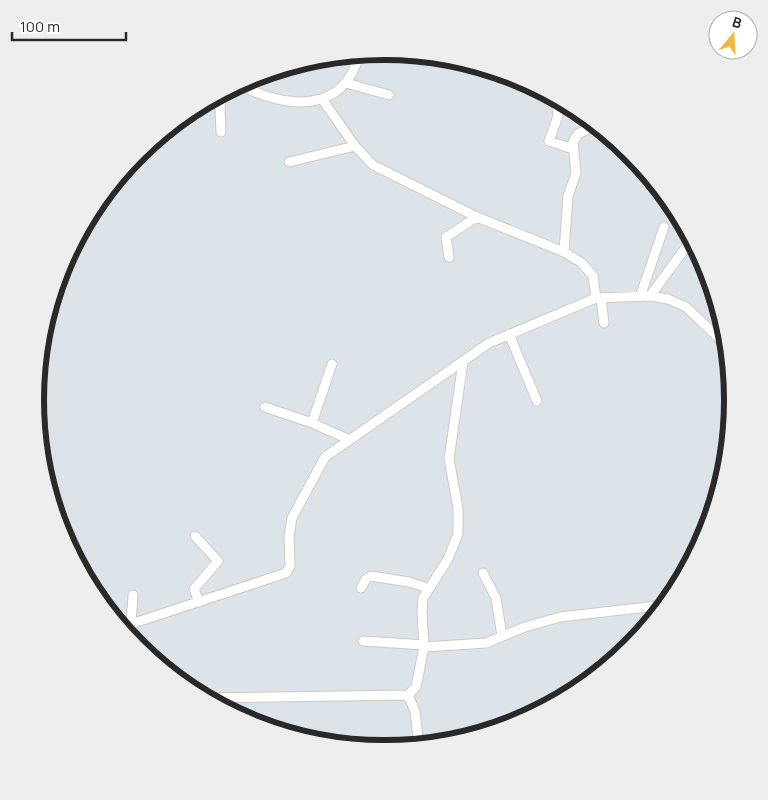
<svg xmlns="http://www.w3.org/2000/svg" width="768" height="800" viewBox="0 0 768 800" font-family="Manrope,sans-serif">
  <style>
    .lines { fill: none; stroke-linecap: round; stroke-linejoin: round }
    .minor-casing { stroke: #cfcac0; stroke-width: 11 }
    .minor { stroke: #fff; stroke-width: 9 }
    .rim { fill: none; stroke: #292929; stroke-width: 6 }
  </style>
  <rect width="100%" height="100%" fill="#dce4ea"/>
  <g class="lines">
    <defs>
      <path id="minor" d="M346 83 389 95
        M239 84C283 109 345 115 359 54
        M556 98 558 116 549 141 573 149
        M322 99 355 146 373 165 477 217 564 252 582 263 593 276 596 298
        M183 120V116
        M221 132 220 109 222 93
        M289 162 355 146
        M116 179 119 180
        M564 252 568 196 576 173 573 142 578 134 588 129
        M449 257 446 237 477 217
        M650 296 692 239
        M640 297 664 227
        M601 298 604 323
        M509 334 537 401
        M265 407 312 423 350 440
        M312 423 332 364
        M195 536 218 561 194 589 199 602
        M483 573 496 598 502 636
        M361 588 366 579 371 576 409 582 428 588
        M131 624 133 595
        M131 639V624L286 573 290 566 289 536 292 518 325 457 489 343 596 298 650 296 668 299 686 307 728 347
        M363 641 424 645
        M424 647 422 612 423 598 448 559 458 534V508L449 459 463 362
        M408 695 416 687 424 647 486 643 525 627 560 617 665 605
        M204 698 408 695 415 711 419 746"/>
    </defs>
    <use href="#minor" class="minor-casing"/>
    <use href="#minor" class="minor"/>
  </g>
  <path d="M0 0H768V800H0ZM44 400a340 340 0 1 1 680 0a340 340 0 1 1-680 0Z" fill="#eee" fill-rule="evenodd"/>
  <path class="rim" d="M44 400a340 340 0 1 1 680 0a340 340 0 1 1-680 0Z"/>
  <g transform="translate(733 35) rotate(18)"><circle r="24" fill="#ffffff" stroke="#a9a9a9"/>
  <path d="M0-4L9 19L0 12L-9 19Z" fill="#edba46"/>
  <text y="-8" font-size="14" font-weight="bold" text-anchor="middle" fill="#292929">B</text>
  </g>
  <path d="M12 32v8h114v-8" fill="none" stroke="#292929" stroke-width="2.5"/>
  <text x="20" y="32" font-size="15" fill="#292929" stroke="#ffffff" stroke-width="4" paint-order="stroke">100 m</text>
</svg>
